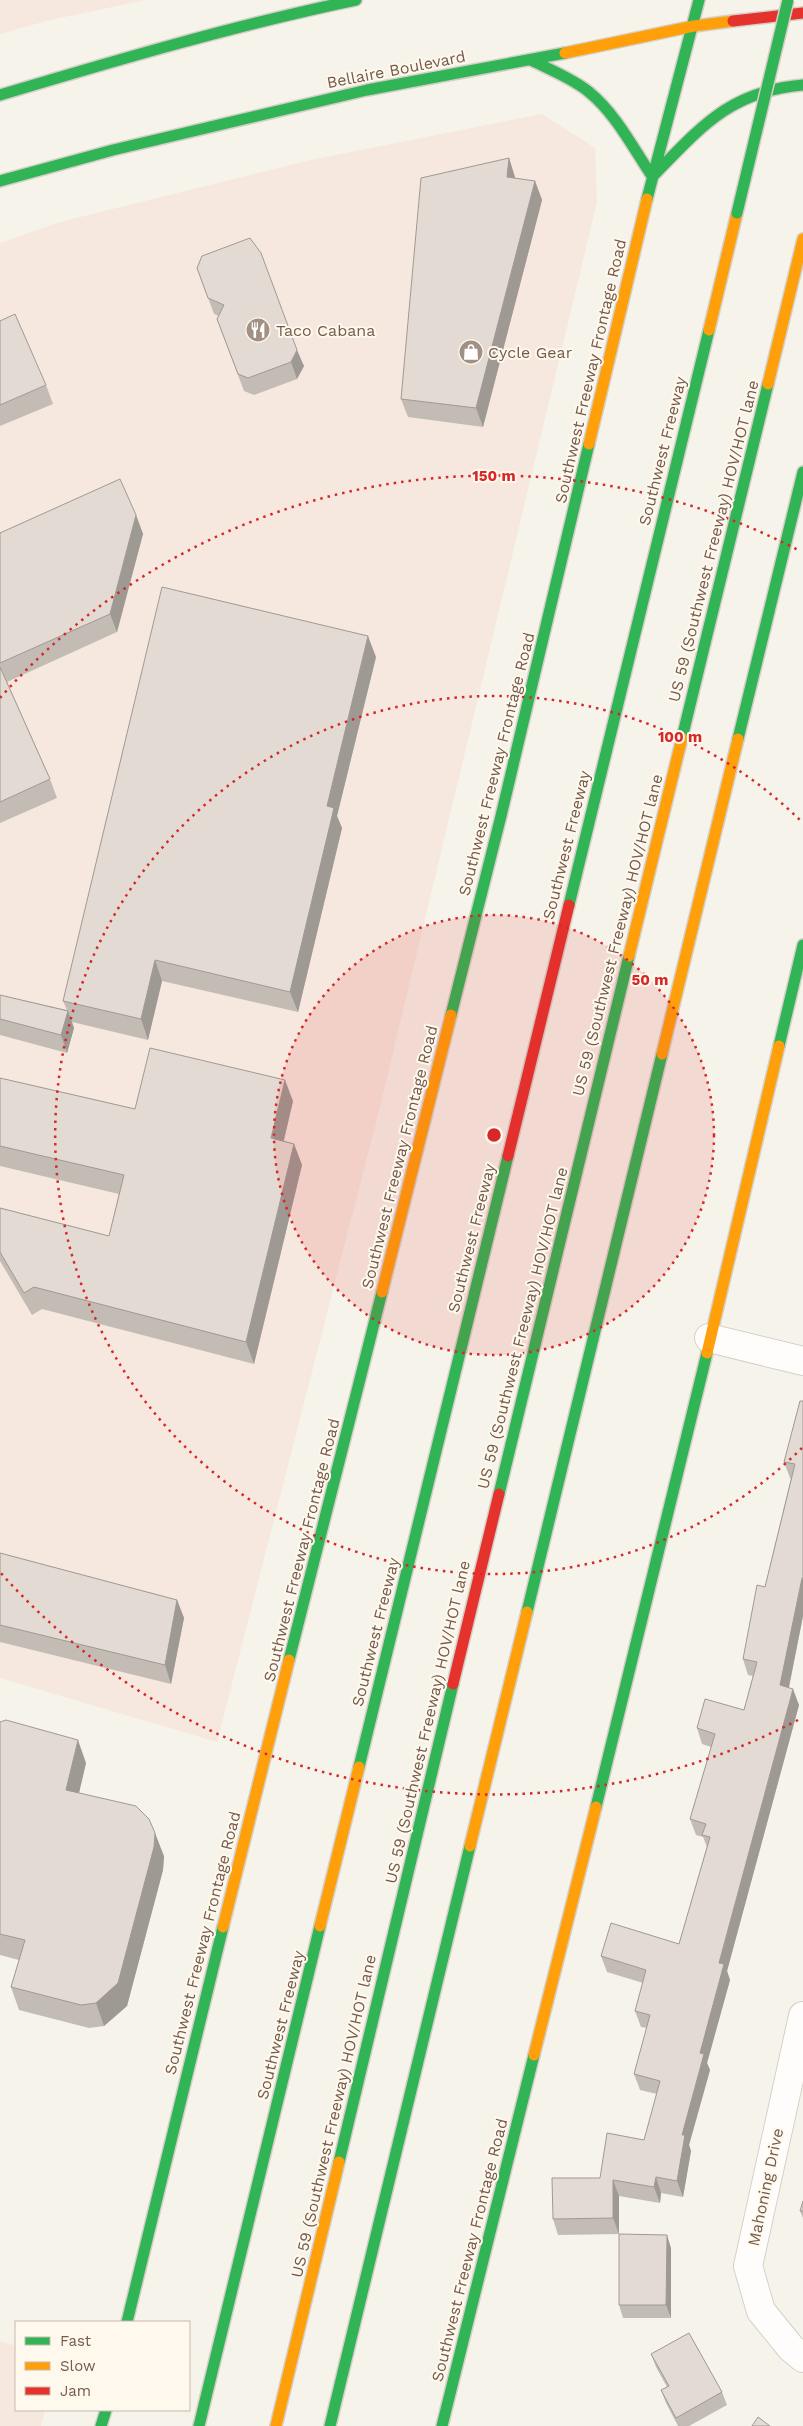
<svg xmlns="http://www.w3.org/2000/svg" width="803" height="2426" viewBox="0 0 803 2426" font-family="'Work Sans',sans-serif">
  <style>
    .commercial { fill: #f6e8df }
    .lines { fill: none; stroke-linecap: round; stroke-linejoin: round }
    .street-casing { stroke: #d6d0c9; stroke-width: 30 }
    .fast-casing { stroke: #d5cfc8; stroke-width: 14 }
    .slow-casing { stroke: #d5cfc8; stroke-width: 14 }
    .jam-casing { stroke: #d5cfc8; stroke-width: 14 }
    .street { stroke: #fefdfc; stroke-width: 28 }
    .fast { stroke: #30b455; stroke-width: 11 }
    .slow { stroke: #ff9f0a; stroke-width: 11 }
    .jam { stroke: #e5322d; stroke-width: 11 }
    .fast-bridge-casing { stroke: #d5cdc6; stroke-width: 14; stroke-linecap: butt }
    .fast-bridge { stroke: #30b455; stroke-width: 11 }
    .wall { fill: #c3bcb5 }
    .shaded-wall { fill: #9f9994 }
    .building { fill: #e3dbd3; stroke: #9f9994 }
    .ring { fill: none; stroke: #d62828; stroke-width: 2.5; stroke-dasharray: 2.5 5 }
    .labels { text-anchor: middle; stroke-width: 4; stroke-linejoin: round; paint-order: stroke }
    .street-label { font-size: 16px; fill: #745b4c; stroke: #fef8ed }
    .poi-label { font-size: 16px; fill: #745b4c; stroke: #fef8ed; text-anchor: start }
    .centre { fill: #d62828; stroke: #fef8ed; stroke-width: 2.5 }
    .ring-label { font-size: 15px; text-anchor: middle; font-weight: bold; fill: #d62828; stroke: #fef8ed; stroke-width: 4; stroke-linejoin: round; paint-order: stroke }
  </style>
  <rect width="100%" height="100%" fill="#f6f3eb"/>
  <path class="commercial" d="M0 0H146L50 20 0 34Z
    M542 114 595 148 597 202 379 1111 217 1742 0 1678V243L60 222 306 161Z
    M0 2341 16 2346V2410H45L41 2426H0Z"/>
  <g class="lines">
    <defs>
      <path id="street" d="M709 1338 803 1361
        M803 2016 748 2266 761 2311 791 2348 803 2358"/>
      <path id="fast" d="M531 60C550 70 572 78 589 92 616 114 633 148 652 176
        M0 95C117 60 236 25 356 0
        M653 176C701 127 730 91 803 85
        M0 181 113 150 367 90 565 53
        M647 199 699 0
        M682 738 768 384
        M738 739 803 472
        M569 905 709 330
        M451 1015 501 816 589 444
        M779 1046 803 945
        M499 1494 629 956
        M527 1612 662 1054
        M289 1660 382 1292
        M359 1767 508 1156
        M596 1807 707 1353
        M339 2162 453 1684
        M127 2322 223 1927
        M101 2426 106 2410
        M199 2426 320 1926
        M330 2426 470 1846
        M442 2426 534 2055"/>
      <path id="slow" d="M565 53 694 26 733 21
        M709 330 737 213
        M768 384 803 239
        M589 444 647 199
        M629 956 682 738
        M662 1054 738 739
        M382 1292 451 1015
        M707 1353 779 1046
        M470 1846 527 1612
        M320 1926 359 1767
        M223 1927 289 1660
        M534 2055 596 1807
        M276 2426 339 2162"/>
      <path id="jam" d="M733 21 803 13
        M508 1156 569 905
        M453 1684 499 1494"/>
    </defs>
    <use href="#street" class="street-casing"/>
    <use href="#fast" class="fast-casing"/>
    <use href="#slow" class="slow-casing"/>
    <use href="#jam" class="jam-casing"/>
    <use href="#street" class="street"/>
    <use href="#fast" class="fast"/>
    <use href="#slow" class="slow"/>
    <use href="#jam" class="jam"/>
    <defs>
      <path id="fast-bridge" d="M737 213 788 0"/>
    </defs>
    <use href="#fast-bridge" class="fast-bridge-casing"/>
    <use href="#fast-bridge" class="fast-bridge"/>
  </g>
  <path class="wall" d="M509 158 515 178 535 181 542 200 483 427 408 417 401 399Z
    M197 268 304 366 297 379 254 395 244 391 217 319 219 316 214 314Z
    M0 321 46 385 53 404 0 426Z
    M136 515 143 534 117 632 7 682 50 779 57 798 0 823V533Z
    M376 657 337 816 342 828 298 1012 162 981 148 1040 72 1022 74 1028 67 1053 0 1035V995L67 1010 63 1001Z
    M0 1078 135 1109 293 1101 284 1141 294 1144 302 1165 254 1364 42 1309 32 1315 0 1261V1208L109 1236 119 1194 0 1166Z
    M803 1401V1616L789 1688 799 1705 727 1971 730 1980 707 2063 710 2070 689 2145 691 2151 683 2197 661 2193 660 2203 619 2196V2234L558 2235 553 2219 644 2140 657 2094 640 2090 634 2074 647 2028 641 2027 635 2011 643 1983 607 1972 601 1956 679 1944 707 1847 703 1837 696 1835 690 1819 711 1747 702 1744 697 1728 744 1710 753 1676 748 1675 743 1659 765 1587 791 1478H790L784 1462Z
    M0 1553 177 1600 184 1618 171 1684 0 1642Z
    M0 1722 86 1763 79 1793 164 1856 163 1870 127 2006 104 2026 89 2028 19 2010 11 1987 19 1960 0 1955Z
    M803 2201V2218L800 2211Z
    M671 2248V2318H623L619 2305Z
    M651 2354 722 2392 727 2405 689 2426H678L666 2403 661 2390 667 2387 656 2367Z"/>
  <path class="shaded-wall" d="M509 158 515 177 514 195 507 177Z
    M535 181 542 200 483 427 476 408Z
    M297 350 304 366 297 379 291 362Z
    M136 515 143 534 117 632 110 614Z
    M368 636 376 657 337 816 342 828 298 1012 290 992 327 806Z
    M155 960 162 981 148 1040 141 1019Z
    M68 1011 74 1028 67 1053 61 1035Z
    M285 1080 293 1101 279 1160 271 1138Z
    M294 1144 302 1165 254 1364 246 1342Z
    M802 1578 803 1581V1616L786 1701 780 1685Z
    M177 1600 184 1618 171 1684 165 1665Z
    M793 1689 799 1705 727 1971 730 1980 707 2063 710 2070 689 2145 691 2151 683 2197 677 2181 682 2135 719 1963Z
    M78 1740 86 1763 74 1814 66 1790Z
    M155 1833 164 1856 163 1870 127 2006 104 2026 96 2003Z
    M656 2177 661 2193 660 2203 654 2187Z
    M613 2180 619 2196V2234L613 2218Z
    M667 2235 671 2248V2318L666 2305Z"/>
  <path class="building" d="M509 158 507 177 535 181 476 408 401 399 421 178Z
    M250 238 261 253 297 350 291 362 248 378 238 374 217 319 224 305 208 298 197 268 202 256Z
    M15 314 46 385 0 405V321Z
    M120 479 136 515 110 614 0 663V533Z
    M162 587 368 636 327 806 334 808 290 992 155 960 141 1019 63 1001Z
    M0 667 50 779 0 802Z
    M0 995 68 1011 61 1035 0 1019Z
    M150 1048 285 1080 271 1138 294 1144 246 1342 34 1287 24 1293 0 1252V1208L109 1236 124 1175 0 1146V1078L135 1109Z
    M800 1401H803V1578H802L780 1685 793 1689 719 1963 724 1964 700 2053 704 2054 682 2135H685L677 2181 656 2177 654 2187 613 2180V2218L553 2219 552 2178H600L607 2133 644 2140 660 2081 634 2074 650 2015 635 2011 646 1970 601 1956 611 1923 679 1944 710 1837 702 1835 706 1824 690 1819 715 1734 697 1728 705 1699 744 1710 757 1662 743 1659 757 1585 765 1587 795 1464 784 1462Z
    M0 1553 177 1600 165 1665 0 1625Z
    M6 1720 78 1740 66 1790 136 1806 149 1819 155 1833 154 1847 118 1983 96 2003 81 2005 11 1987 25 1940 0 1934V1722Z
    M803 2201V2211H800Z
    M619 2234 667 2235 666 2305H619Z
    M689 2333 722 2392 676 2418 661 2390 669 2386 651 2354Z
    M758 2417 770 2426H752Z"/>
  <circle cx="494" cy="1135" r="220" fill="#d62828" fill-opacity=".12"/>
  <g class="ring">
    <circle cx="494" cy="1135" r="220"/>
    <path d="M802 1448A439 439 0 1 1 802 822"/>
    <path d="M798 1720A659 659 0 0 1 0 1572M0 698A659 659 0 0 1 798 550"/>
  </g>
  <defs>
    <symbol id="restaurant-disc" viewBox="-11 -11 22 22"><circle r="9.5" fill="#a29084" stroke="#fef8ed"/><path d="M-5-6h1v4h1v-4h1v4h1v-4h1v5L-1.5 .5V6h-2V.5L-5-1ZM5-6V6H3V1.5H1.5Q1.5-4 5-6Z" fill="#fff"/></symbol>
    <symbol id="shop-disc" viewBox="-11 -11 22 22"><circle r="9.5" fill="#a29084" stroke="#fef8ed"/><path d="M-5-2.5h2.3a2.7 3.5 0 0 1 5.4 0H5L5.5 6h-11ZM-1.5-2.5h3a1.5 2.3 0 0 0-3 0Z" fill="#fff"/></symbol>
  </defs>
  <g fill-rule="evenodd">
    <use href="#restaurant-disc" x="244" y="316" width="28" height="28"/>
    <use href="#shop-disc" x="457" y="338" width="28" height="28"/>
  </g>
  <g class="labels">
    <g class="street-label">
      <text transform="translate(396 69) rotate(-11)" y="6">Bellaire Boulevard</text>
      <text transform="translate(590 371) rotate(-77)" y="6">Southwest Freeway Frontage Road</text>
      <text transform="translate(662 451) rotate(-76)" y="6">Southwest Freeway</text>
      <text transform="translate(713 541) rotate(-76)" y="6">US 59 (Southwest Freeway) HOV/HOT lane</text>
      <text transform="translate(496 764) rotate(-76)" y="6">Southwest Freeway Frontage Road</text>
      <text transform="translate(566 845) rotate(-76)" y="6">Southwest Freeway</text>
      <text transform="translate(617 935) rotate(-76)" y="6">US 59 (Southwest Freeway) HOV/HOT lane</text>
      <text transform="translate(399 1157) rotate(-76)" y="6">Southwest Freeway Frontage Road</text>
      <text transform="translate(471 1238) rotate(-76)" y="6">Southwest Freeway</text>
      <text transform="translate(522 1328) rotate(-76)" y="6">US 59 (Southwest Freeway) HOV/HOT lane</text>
      <text transform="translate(301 1550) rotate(-76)" y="6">Southwest Freeway Frontage Road</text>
      <text transform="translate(375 1632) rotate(-76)" y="6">Southwest Freeway</text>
      <text transform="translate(427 1722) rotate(-77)" y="6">US 59 (Southwest Freeway) HOV/HOT lane</text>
      <text transform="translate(202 1943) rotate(-76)" y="6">Southwest Freeway Frontage Road</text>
      <text transform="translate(280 2025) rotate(-76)" y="6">Southwest Freeway</text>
      <text transform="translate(333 2116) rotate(-77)" y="6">US 59 (Southwest Freeway) HOV/HOT lane</text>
      <text transform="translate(765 2187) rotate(-78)" y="6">Mahoning Drive</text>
      <text transform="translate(469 2250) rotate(-76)" y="6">Southwest Freeway Frontage Road</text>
    </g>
    <g class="poi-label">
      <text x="276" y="336">Taco Cabana</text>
      <text x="488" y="358">Cycle Gear</text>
    </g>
  </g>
  <circle cx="494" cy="1135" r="8" class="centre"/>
  <g class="ring-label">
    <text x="494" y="481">150 m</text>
    <text x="680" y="742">100 m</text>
    <text x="650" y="985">50 m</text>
  </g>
  <rect x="15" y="2321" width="175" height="90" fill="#fef8ed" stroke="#c7b9ad"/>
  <rect x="25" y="2337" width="25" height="8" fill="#30b455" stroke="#c7b9ad"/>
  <text x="60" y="2346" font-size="15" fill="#745b4c">Fast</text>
  <rect x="25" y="2362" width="25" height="8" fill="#ff9f0a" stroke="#c7b9ad"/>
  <text x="60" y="2371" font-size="15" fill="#745b4c">Slow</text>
  <rect x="25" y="2387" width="25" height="8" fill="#e5322d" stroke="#c7b9ad"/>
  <text x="60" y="2396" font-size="15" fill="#745b4c">Jam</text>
</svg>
